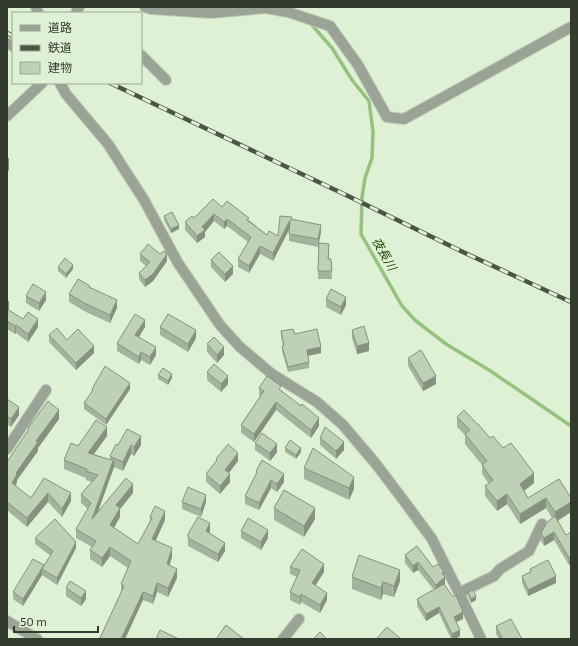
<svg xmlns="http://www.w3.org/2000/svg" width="578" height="646" viewBox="0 0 578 646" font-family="'Exo 2','Noto Sans JP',sans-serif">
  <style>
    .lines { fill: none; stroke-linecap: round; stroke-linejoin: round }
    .stream { stroke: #95c27c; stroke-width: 3.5 }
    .minor-casing { stroke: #bccdb4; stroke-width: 12 }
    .minor { stroke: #9ba397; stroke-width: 10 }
    .rail-casing { stroke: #4b5546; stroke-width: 4.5 }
    .rail { stroke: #def1d5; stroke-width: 3; stroke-dasharray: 9; stroke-linecap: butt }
    .wall { fill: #a3b49c }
    .shaded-wall { fill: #85927f }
    .building { fill: #bed1b5; stroke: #85927f }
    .labels { text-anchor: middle; stroke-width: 3; stroke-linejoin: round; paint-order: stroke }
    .water-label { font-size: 12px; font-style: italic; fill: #224a00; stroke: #def1d5 }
  </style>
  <rect width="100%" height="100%" fill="#def1d5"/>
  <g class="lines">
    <path class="stream" d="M311 24 332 48 352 80 369 101 373 132 372 158 365 178 362 197 361 234 402 306 416 321 446 344 489 370 571 426"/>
    <defs>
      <path id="minor" d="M36 7 38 13
        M145 7 151 9 211 13 266 8 288 12 330 26 358 65 387 117 404 119 571 27
        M76 13 79 7
        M7 43 13 46
        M141 55 166 80
        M60 83 66 94 108 144 144 200 178 263 220 325 240 347 272 374 317 402 343 425 376 464 404 501 432 539 459 593 481 639
        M7 116 42 83
        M7 449 46 390
        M459 593 494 576 500 569 529 551 542 524
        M7 621 37 639
        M283 639 299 619"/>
    </defs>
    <use href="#minor" class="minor-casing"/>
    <use href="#minor" class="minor"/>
    <defs>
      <path id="rail" d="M7 33 13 36
        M110 83 348 196 465 253 571 302"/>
    </defs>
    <use href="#rail" class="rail-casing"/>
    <use href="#rail" class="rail"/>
  </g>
  <path class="wall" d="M222 207 249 220 267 235 278 236 292 219 321 232 318 247 289 241V229L273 261 260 254 249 273 238 267V259L248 242 227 226 224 229 214 221 205 232V237L197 243 185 230V222Z
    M164 216 179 229 171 233 164 220Z
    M319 243 329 251V259H331L332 279H318Z
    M140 254 167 261 153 281 145 287 139 279V273L146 266 140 261Z
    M211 260 233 274 225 282 211 267Z
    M58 267 73 269 66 278 58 271Z
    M90 287 117 308 110 323 86 312 69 302V294Z
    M26 296 46 300 39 311 26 303Z
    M326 299 346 305 341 315 326 307Z
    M7 300 9 310 23 319 38 327 28 342 16 333 15 334 7 329Z
    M145 327 139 337 156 355 150 365 141 360 139 364 117 351V343Z
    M160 327 196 338 188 352 160 335Z
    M352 330 369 351 357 354 352 338Z
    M281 331 295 334 321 353 308 356 309 362V368L288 372 282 351V346L283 345 281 337Z
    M49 335 67 340 94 353 76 370 49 342Z
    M207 344 224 355 217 363 207 352Z
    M408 358 436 384 423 391 408 366Z
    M207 372 228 384 221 392 207 380Z
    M158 375 172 378 168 385 158 379Z
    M259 388 281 390 319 426 311 438 276 410 254 442 241 433V425L260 396 259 395Z
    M92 389H130L106 425 84 409V403L92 392Z
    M7 399 19 415 11 427 7 424Z
    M457 417 503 448 534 483 524 491 528 498H571V512L558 521 566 535 571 532 569 565 554 540 544 546 541 541V533L552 518 546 508 520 524 507 504 497 511 485 496V486L489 484 482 474V465L465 444V435L457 427Z
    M59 419 38 448V451L17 480V482L16 486 31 498 44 478 71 501 62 517 48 502 27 527 7 510V462L28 431V428Z
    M107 436 94 454 110 460V456L118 445H141L134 456 131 454 123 471 114 467 98 512 133 493 120 509V517L114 528 138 544 150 521V517L165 520 156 540 172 557 169 565 177 578 168 597 157 592 153 604 143 600 125 639H100V638L121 593V584L128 568 110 556 102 567 90 559V550L92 547 76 538V529L88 509 81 503V494L92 482 86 480V478L64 469V460L78 446Z
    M320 438 344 450 336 459 320 445Z
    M255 443 277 452 270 461 255 450Z
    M285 448 301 452 296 459 285 452Z
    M216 459 238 461 228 473 230 482 220 494 206 482V474L216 462Z
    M304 468 354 489 349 500 304 479Z
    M256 471 284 482 277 492 271 488 259 510 245 504V496L256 475Z
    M182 502H206L201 517 182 509Z
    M274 508 315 519 304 537 274 520Z
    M210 531 209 533 225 551 218 562 188 546V534Z
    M241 531 268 538 261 550 241 538Z
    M35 538 76 548 57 585 42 575 23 606 13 599V592L44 567 51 556 35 544Z
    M405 555 433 567 444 576 445 585 463 619 456 622 460 636 455 639H451L439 613 426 621 417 606V599L434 590 418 570 413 573 405 563Z
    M290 567 324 572 315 586 327 600 320 613 301 602 300 605 290 600V592L297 577 290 574Z
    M530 569 556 583 528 596 522 583V576L530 572Z
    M352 577 400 581 394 597 383 594 381 600 352 589Z
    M66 588 86 599 81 606 66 596Z
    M468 592 476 600 471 603 468 596Z
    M496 626 522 639H499L496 634Z"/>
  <path class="shaded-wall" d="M9 159V170L7 173V162Z
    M214 214V221L205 232V237L197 243V236L202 227Z
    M227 219V226L224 229V222Z
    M290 220V228L273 261V253Z
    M179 225V229L171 233V229Z
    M321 225V232L318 247V239Z
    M260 246V254L249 273V266Z
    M167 254V261L153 281 145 287V280Z
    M73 265V269L66 278V274Z
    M233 266V274L225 282V274Z
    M46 292V300L39 311V303Z
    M346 297V305L341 315V307Z
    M117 300V308L110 323V315Z
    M9 302V310L7 313V305Z
    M38 319V327L28 342V334Z
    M145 320V327L135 343V335Z
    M16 325V333L15 334V326Z
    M196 330V338L188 352V344Z
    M369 343V351L357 354V346Z
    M94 346V353L76 370V363Z
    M156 347V355L150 365V357Z
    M224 347V355L217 363V355Z
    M321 347V353L307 356V350Z
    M141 352V360L139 364V357Z
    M172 374V378L168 385V381Z
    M228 376V384L221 392V384Z
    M436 376V384L423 391V383Z
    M130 383V389L106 425V419Z
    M276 402V410L254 442V434Z
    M19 407V415L11 427V419Z
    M59 410V419L38 448V451L17 480V482L12 491V483L16 473 36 441Z
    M319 418V426L311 438V430Z
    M107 427V436L88 462V453Z
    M141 436V445L134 456V447Z
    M344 442V450L336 459V451Z
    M277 444V452L270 461V453Z
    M131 445V454L123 471V462Z
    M301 448V452L296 459V455Z
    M238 453V461L225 478V470Z
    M114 458V467L92 528V519Z
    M534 473V483L520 494V484Z
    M230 474V482L220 494V486Z
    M284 474V482L277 492V484Z
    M354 477V489L349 500V488Z
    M271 480V488L259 510V503Z
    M133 484V493L120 509V517L110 534V525L116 505Z
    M48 493V502L27 527V518Z
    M71 493V501L62 517V509Z
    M507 494V504L497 511V501Z
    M206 495V502L201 517V509Z
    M546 498V508L520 524V514Z
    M571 502V512L555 522V512Z
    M315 508V519L304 537V526Z
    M165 511V520L152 548V539Z
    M210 523V531L206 539V531Z
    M268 530V538L261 550V542Z
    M554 532V540L544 546V538Z
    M76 542V548L57 585V578Z
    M225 543V551L218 562V554Z
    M110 547V556L102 567V558Z
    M172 548V557L167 573V564Z
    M571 557V565H569V558Z
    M418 562V570L413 573V566Z
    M324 564V572L312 591V583Z
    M44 565V570L42 569V575L23 606V599Z
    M177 569V578L168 597V588Z
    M400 570V581L394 597V586Z
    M444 572V578L445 577V585L436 593V585L442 573Z
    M556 576V583L528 596V590Z
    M383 582V594L381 600V588Z
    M157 583V592L153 604V596Z
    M86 591V599L81 606V598Z
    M143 592V600L125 639H121Z
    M327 593V600L320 613V605Z
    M301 594V602L300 605V597Z
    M476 596V600L471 603V599Z
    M439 607V613L426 621V614Z
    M463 612V619L454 623V617Z
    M460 630V636L455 639H452V634Z"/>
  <path class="building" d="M7 157 9 159 7 162Z
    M213 199 222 207 227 201 249 218 247 220 267 235 269 231 278 236 280 216 292 217 291 219 321 225 318 239 289 234 290 220 273 253 260 246 249 266 238 259 251 237 227 219 224 222 214 214 202 227 205 230 197 236 185 222 192 216 194 218Z
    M172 212 179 225 171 229 164 216Z
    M319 243 329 244 328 259H331L332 271H318Z
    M148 244 160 254 164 251 167 254 153 274 145 280 139 273 150 262 140 254Z
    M219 252 233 266 225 274 211 260Z
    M65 258 73 265 66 274 58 267Z
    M78 279 90 286 89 287 117 300 110 315 86 304 69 294Z
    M33 284 46 292 39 303 26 296Z
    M331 289 346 297 341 307 326 299Z
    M7 300 9 302 7 305Z
    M7 309 23 319 28 312 38 319 28 334 16 325 15 326 7 321Z
    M135 314 145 320 135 335 156 347 150 357 141 352 139 357 117 343Z
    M168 314 196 330 188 344 160 327Z
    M364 326 369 343 357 346 352 330Z
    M57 328 67 340 78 329 94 346 76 363 49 335Z
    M293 329 295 334 317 329 321 347 307 350 309 362 288 367 282 346 284 345 281 331Z
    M214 337 224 347 217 355 207 344Z
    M421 350 436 376 423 383 408 358Z
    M214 364 228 376 221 384 207 372Z
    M105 366 130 383 106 419 84 403 93 390 92 389Z
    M163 368 172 374 168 381 158 375Z
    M267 376 281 386 279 389 301 406 302 404 319 418 311 430 276 402 254 434 241 425 264 391 259 388Z
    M7 399 19 407 11 419 7 416Z
    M48 401 59 410 36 441 38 442 16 473 17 474 12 483 31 498 44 478 71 493 62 509 48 493 27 518 7 502V462L29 429 28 428Z
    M464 410 477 424H478L490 438 493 436 503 448 511 443 534 473 520 484 528 498 559 479 571 498V502L555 512 546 498 520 514 507 494 497 501 485 486 493 480 482 465 487 461 465 434 470 430 457 417Z
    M96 420 107 427 88 453 111 460 113 458 110 456 116 444 118 445 127 429 141 436 134 447 131 445 123 462 114 458 92 519 126 478 133 484 116 505 120 508 110 525 138 544 152 518 150 517 155 506 165 511 152 539 172 548 167 564 177 569 168 588 157 583 153 596 143 592 121 639H101L100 638 124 586 121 584 131 561 110 547 102 558 90 550 96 541 76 529 91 503 81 494 98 475 86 471 87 469 64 460 71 443 78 446Z
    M325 427 344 442 336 451 320 438Z
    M262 433 277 444 270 453 255 443Z
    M290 440 301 448 296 455 285 448Z
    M228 444 238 453 225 470 230 474 220 486 206 474 217 460 216 459Z
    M313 448 354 477 349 488 304 468Z
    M262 460 284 474 277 484 271 480 259 503 245 496 257 472 256 471Z
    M188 487 206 495 201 509 182 502Z
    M284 490 315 508 304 526 274 508Z
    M555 516 566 535 571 532V557L569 558 554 532 544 538 541 533 547 522Z
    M198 517 210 523 206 531 225 543 218 554 188 538V534Z
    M248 518 268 530 261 542 241 531Z
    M55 519 76 542 57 578 42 569 53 551 35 538Z
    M417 546 433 567 438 564 444 572 442 573 445 577 436 585 418 562 413 566 405 555Z
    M302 549 324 564 312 583 327 593 320 605 301 594 300 597 290 592 300 570 290 567Z
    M359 555 400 570 394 586 383 582 381 588 352 577Z
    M33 559 44 565 23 599 13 592Z
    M548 560 556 576 528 590 522 576 531 572 530 569Z
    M70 581 86 591 81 598 66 588Z
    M444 584 453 597 456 595 463 612 454 617 460 630 452 634 439 607 426 614 417 599Z
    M473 590 476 596 471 599 468 592Z
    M511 619 522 639H501L500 638H502L496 626Z
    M226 625 244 639H216Z
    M387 627 401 639H376Z
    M160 630 179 639H156Z
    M320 632 327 639H313Z"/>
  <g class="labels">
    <g class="water-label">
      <text transform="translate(384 254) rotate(60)" y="4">夜長川</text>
    </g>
  </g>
  <rect width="578" height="646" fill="none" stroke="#333b2f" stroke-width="16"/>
  <rect x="12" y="12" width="130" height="72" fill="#def1d5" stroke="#9aa893"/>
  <rect x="20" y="25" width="20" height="6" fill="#9ba397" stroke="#9aa893"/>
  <text x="48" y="32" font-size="12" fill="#333b2f">道路</text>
  <rect x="20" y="45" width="20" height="6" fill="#4b5546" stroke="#9aa893"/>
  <text x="48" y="52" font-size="12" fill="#333b2f">鉄道</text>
  <rect x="20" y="62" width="20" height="12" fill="#bed1b5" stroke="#9aa893"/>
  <text x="48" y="72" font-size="12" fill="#333b2f">建物</text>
  <path d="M14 626v6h84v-6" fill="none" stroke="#333b2f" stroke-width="2"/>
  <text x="20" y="626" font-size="12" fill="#333b2f" stroke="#def1d5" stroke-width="3" paint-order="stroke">50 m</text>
</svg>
